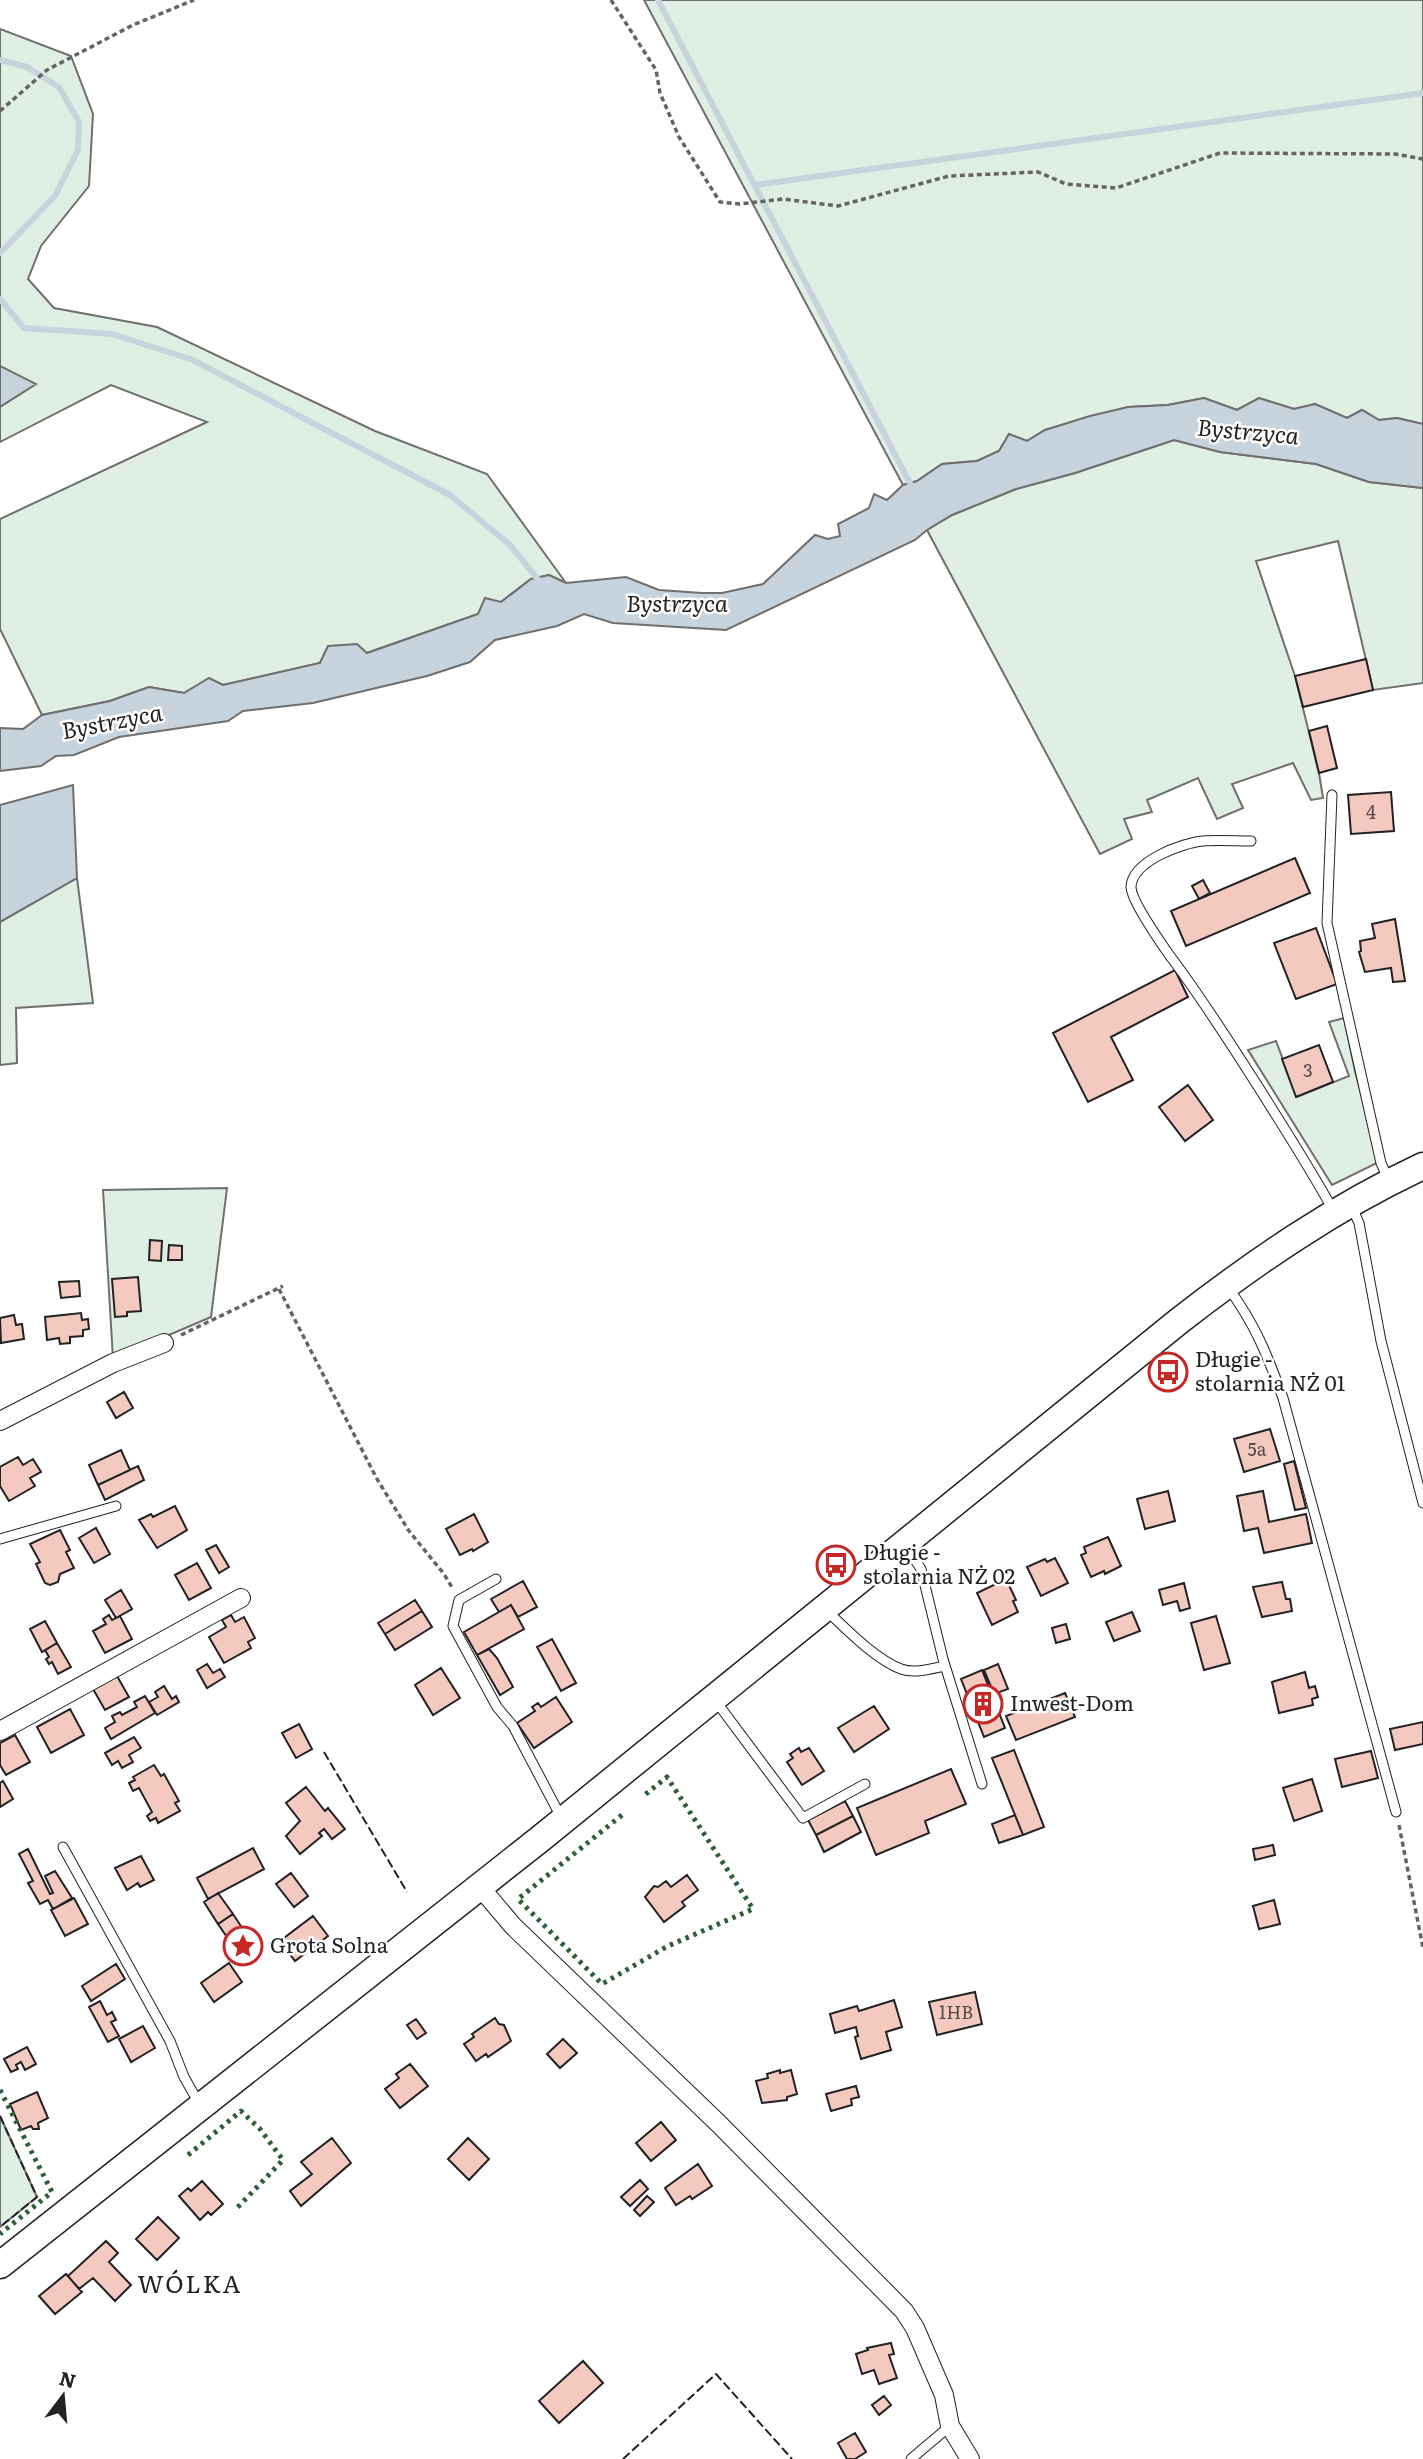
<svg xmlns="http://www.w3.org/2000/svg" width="1423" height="2459" viewBox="0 0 1423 2459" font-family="Literata,serif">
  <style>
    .green { fill: #e0efe3; stroke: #6f6f6f; stroke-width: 2 }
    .water { fill: #c7d3dd; stroke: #6f6f6f; stroke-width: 2 }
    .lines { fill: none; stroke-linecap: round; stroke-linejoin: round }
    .stream { stroke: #c7d3dd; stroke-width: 6 }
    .building { fill: #f3c9c0; stroke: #222; stroke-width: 2 }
    .lane-casing { stroke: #222; stroke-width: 11 }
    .street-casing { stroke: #222; stroke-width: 20 }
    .secondary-casing { stroke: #222; stroke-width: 29 }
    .path { stroke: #646464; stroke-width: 3.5; stroke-dasharray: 5 3.5; stroke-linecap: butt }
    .lane { stroke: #fff; stroke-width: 9 }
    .street { stroke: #fff; stroke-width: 18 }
    .secondary { stroke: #fff; stroke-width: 26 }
    .hedge { stroke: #2f5e38; stroke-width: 5; stroke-dasharray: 3.5 5; stroke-linecap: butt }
    .fence { stroke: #222; stroke-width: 2; stroke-dasharray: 9 3.5; stroke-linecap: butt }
    .labels { text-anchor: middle; stroke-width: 5; stroke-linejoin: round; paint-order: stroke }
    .number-label { font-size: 18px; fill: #564c4a }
    .poi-label { font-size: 21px; fill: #222; stroke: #fff; text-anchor: start }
    .water-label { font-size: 23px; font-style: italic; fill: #222; stroke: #fff }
    .quarter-label { font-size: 24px; letter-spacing: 2px; fill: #222; stroke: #fff }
  </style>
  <rect width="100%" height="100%" fill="#fff"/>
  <path class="green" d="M644 0H1423V424L1397 418 1379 420 1362 410 1347 418 1315 404 1294 409 1259 398 1237 410 1204 398 1168 405 1128 407 1045 430 1027 441 1009 434 999 451 977 461 942 464 917 481 903 485Z
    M0 29 71 56 93 114 89 186 41 246 28 279 54 308 157 327 375 431 487 474 566 583 549 575 531 579 501 602 478 614 367 653 328 646 320 663 223 685 209 679 184 693 149 687 110 701 42 715 0 629V519L207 422 111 385 0 442Z
    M1174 440 1220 452 1316 464 1369 482 1423 488V683L1373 690 1338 541 1256 561 1295 676 1319 773 1323 798 1311 800 1293 763 1232 784 1243 808 1217 819 1198 778 1147 800 1152 812 1124 819 1132 839 1100 854 927 530 952 515 1016 489 1075 473Z
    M77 878 93 1003 16 1008 17 1063 0 1065V922Z
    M1344 1018 1355 1071 1379 1162 1332 1185 1248 1050 1276 1041 1297 1097 1349 1076 1329 1022Z
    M227 1188 211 1317 113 1359 103 1190Z
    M0 2116 37 2197 0 2227Z"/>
  <path class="water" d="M0 366 36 384 0 407Z
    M1204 398 1237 410 1259 398 1294 409 1315 404 1347 418 1362 410 1379 420 1397 418 1423 424V488L1369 482 1316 464 1220 452 1174 440 1075 473 1016 489 952 515 927 530 915 540 726 630 613 623 584 614 557 626 495 640 470 662 427 676 313 703 243 711 228 721 119 737 74 755 56 756 41 766 0 771V728L23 729 42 715 110 701 149 687 184 693 209 678 223 685 320 663 328 646 357 644 367 653 478 614 485 598 501 602 531 579 549 575 566 583 626 577 659 590 702 593H722L763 584 815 535 828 539 840 536 838 524 869 508 874 494 887 500 903 485 917 481 942 464 977 461 999 451 1009 434 1027 441 1045 430 1090 416 1128 407 1168 405Z
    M73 785 77 878 0 922V805Z"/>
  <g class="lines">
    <path class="stream" d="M658 0 913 489
      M0 60 27 67 59 87 79 122 78 150 55 196 0 253
      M755 185 1423 93
      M0 299 24 328 112 334 193 360 450 495 510 545 541 583"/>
  </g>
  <path class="building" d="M1366 659 1373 690 1303 707 1295 676Z
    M1327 726 1337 768 1319 773 1309 731Z
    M1391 792 1394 831 1351 834 1348 795Z
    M1295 858 1310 893 1186 946 1171 911Z
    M1203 880 1210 893 1199 899 1192 886Z
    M1395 919 1405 981 1393 982 1391 968 1365 972 1359 952 1361 951 1360 941 1375 938 1372 924Z
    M1316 928 1337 984 1296 999 1274 943Z
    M1175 970 1188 997 1111 1037 1133 1080 1088 1102 1053 1033Z
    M1319 1045 1333 1082 1296 1097 1282 1059Z
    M1188 1085 1213 1120 1185 1141 1159 1107Z
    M150 1240 162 1241 161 1261 149 1260Z
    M169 1245 182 1246V1260H168Z
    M138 1277 141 1311 127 1312V1316L115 1317 112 1279Z
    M79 1281 80 1296 61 1298 59 1282Z
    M81 1313 82 1320 88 1319 89 1329 83 1330V1336L70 1337V1343L60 1344 59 1338 47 1340 45 1317Z
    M14 1315 16 1325 22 1324 24 1339 1 1343 0 1318Z
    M124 1392 133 1408 116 1418 107 1402Z
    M1270 1429 1280 1461 1244 1472 1234 1439Z
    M121 1450 130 1470 98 1485 89 1465Z
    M18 1457 23 1465 33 1459 41 1472 30 1478 35 1486 9 1501 0 1486V1467Z
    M1294 1461 1306 1508 1295 1510 1284 1464Z
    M138 1466 144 1480 105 1500 98 1485Z
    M1168 1491 1175 1521 1145 1529 1137 1499Z
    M1263 1491 1269 1522 1306 1514 1312 1543 1264 1553 1258 1528 1244 1531 1237 1496Z
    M175 1506 187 1530 157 1548 139 1520 151 1514 153 1517Z
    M474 1514 488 1542 473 1551 472 1549 460 1555 446 1529Z
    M96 1528 110 1554 94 1563 79 1538Z
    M60 1530 70 1550 66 1552 74 1568 60 1574 58 1582 50 1585 45 1583 36 1564 40 1562 30 1544Z
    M1108 1537 1121 1566 1105 1574 1104 1571 1091 1577 1081 1555 1086 1553 1084 1547Z
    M216 1545 229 1567 219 1573 206 1550Z
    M1055 1558 1068 1583 1041 1596 1027 1567 1045 1559 1047 1562Z
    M197 1563 211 1588 189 1600 175 1575Z
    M1006 1579 1016 1600 1013 1601 1018 1612 992 1625 977 1593Z
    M523 1581 537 1607 518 1617 511 1605 499 1612 491 1599Z
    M1282 1582 1286 1599H1290L1292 1611 1262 1617 1253 1587Z
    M1184 1583 1190 1608 1180 1611 1177 1601 1163 1605 1159 1590Z
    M121 1590 132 1609 116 1618 105 1600Z
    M415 1600 422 1611 385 1634 378 1623Z
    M511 1605 524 1629 477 1655 464 1632Z
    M422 1611 432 1627 395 1650 385 1634Z
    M1132 1612 1140 1631 1114 1641 1106 1622Z
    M109 1615 112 1620 120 1616 132 1639 105 1653 93 1631 106 1624 103 1619Z
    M231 1615 235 1622 244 1617 255 1638 248 1642 251 1648 224 1663 209 1637 226 1627 222 1620Z
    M1216 1616 1230 1663 1204 1670 1191 1623Z
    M45 1621 57 1643 42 1652 30 1629Z
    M1066 1624 1070 1639 1056 1643 1052 1628Z
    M552 1639 576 1683 561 1691 537 1647Z
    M57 1643 71 1667 58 1674 52 1662 49 1664 46 1659 49 1657 45 1650Z
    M489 1649 497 1658 513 1687 500 1695 477 1655Z
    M207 1664 213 1673 220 1669 225 1677 207 1688 197 1670Z
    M998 1664 1008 1689 994 1694 984 1670Z
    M441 1668 460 1698 433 1715 415 1685Z
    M982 1670 1005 1728 984 1737 961 1679Z
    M1305 1672 1309 1688 1315 1686 1318 1697 1312 1699 1313 1705 1279 1713 1272 1682Z
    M117 1676 129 1697 105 1710 93 1689Z
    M164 1686 172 1699 176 1696 179 1702 157 1715 149 1702 158 1697 155 1692Z
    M1065 1693 1075 1717 1016 1740 1006 1716Z
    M145 1696 155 1713 111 1739 105 1728 115 1722 112 1716 120 1712 122 1715 137 1707 134 1702Z
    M556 1697 572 1722 534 1748 517 1723 535 1711 532 1707 538 1703 541 1707Z
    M874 1706 889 1729 854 1752 838 1728Z
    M70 1709 84 1735 51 1753 37 1727Z
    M1423 1722V1744L1395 1750 1390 1729Z
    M299 1724 312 1749 296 1758 282 1733Z
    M15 1735 30 1762 6 1775 0 1765V1743Z
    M134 1737 141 1748 129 1755 133 1762 122 1768 118 1761 112 1765 105 1753Z
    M799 1748 801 1752 809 1748 824 1771 802 1785 787 1762 793 1758 790 1754Z
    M1014 1750 1044 1827 1023 1835 992 1758Z
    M1371 1751 1378 1778 1342 1787 1335 1759Z
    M154 1765 161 1776 164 1774 179 1801 175 1803 180 1811 158 1823 156 1818 150 1821 147 1816 152 1812 139 1788 133 1791 129 1783 135 1780 133 1777Z
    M951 1769 966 1804 925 1821 929 1833 876 1855 857 1808Z
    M1312 1779 1322 1811 1294 1821 1283 1788Z
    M3 1781 13 1799 0 1807V1783Z
    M306 1787 325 1811 328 1808 345 1829 332 1839 324 1829 319 1833 322 1836 300 1854 286 1836 300 1821 286 1803Z
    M845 1801 853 1816 816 1835 808 1820Z
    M1015 1815 1023 1835 999 1843 992 1824Z
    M853 1816 861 1832 824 1852 816 1835Z
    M1273 1845 1275 1855 1255 1860 1253 1849Z
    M253 1848 264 1869 208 1899 197 1878Z
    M28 1849 50 1894 53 1893 45 1876 55 1871 72 1898 53 1909 48 1900 40 1904 28 1883 33 1881 19 1854Z
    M141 1856 154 1880 140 1887 138 1883 127 1890 115 1868Z
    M291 1873 308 1896 294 1907 276 1884Z
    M687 1875 698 1890 682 1902 685 1906 664 1922 645 1897 654 1886 658 1887 666 1881 671 1887Z
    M218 1893 233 1914 218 1924 204 1902Z
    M74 1898 88 1924 65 1936 51 1910Z
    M1274 1900 1280 1924 1259 1929 1253 1906Z
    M233 1914 252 1943 238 1953 218 1924Z
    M313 1916 328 1936 295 1961 280 1941Z
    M229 1963 242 1982 214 2002 201 1983Z
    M116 1964 125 1979 91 2001 82 1986Z
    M975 1992 982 2024 937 2035 929 2002Z
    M894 2000 902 2027 886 2032 891 2050 861 2059 855 2037 858 2036 856 2027 835 2033 830 2014 857 2006 859 2011Z
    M100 2001 107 2015 112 2012 116 2020 111 2022 119 2036 108 2042 89 2007Z
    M495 2018 499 2024 504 2025 511 2041 488 2057 486 2054 476 2061 464 2044 474 2037 472 2034Z
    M416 2019 426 2033 417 2039 407 2025Z
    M143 2026 155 2048 131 2062 119 2039Z
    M563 2039 577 2053 560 2068 547 2054Z
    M27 2047 36 2064 25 2070 21 2062 16 2065 18 2069 11 2072 4 2059Z
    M410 2064 428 2086 400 2108 385 2089 399 2078 396 2074Z
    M780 2070V2073L791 2070 797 2094 787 2097V2100L762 2103 756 2081 768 2078 767 2074Z
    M856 2086 859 2097 851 2099 852 2105 831 2111 826 2094Z
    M37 2092 48 2118 38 2123 39 2129H33L31 2126 21 2130 10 2104Z
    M661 2122 676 2140 651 2161 636 2143Z
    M332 2138 351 2163 301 2206 290 2191 312 2174 301 2162Z
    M468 2138 489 2159 469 2180 448 2159Z
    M698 2164 712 2186 692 2199 690 2196 676 2205 665 2188Z
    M640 2180 648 2189 630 2206 621 2197Z
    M202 2181 223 2204 211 2215 208 2212 200 2220 179 2196 188 2188 191 2191Z
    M647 2196 654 2202 640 2216 634 2210Z
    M158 2217 179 2238 157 2260 136 2239Z
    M106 2241 118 2253 109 2262 131 2285 115 2301 93 2278 79 2289 68 2276Z
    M66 2274 82 2292 55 2314 39 2296Z
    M891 2343 894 2354 889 2355 897 2378 879 2384 874 2370 862 2374 856 2354 868 2350 867 2348Z
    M583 2361 603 2383 559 2423 539 2401Z
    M884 2396 891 2405 879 2415 872 2405Z
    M855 2433 866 2452 855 2459H847L838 2443Z"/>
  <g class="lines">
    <defs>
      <path id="lane" d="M1332 795 1327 923 1381 1163 1389 1181
        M1251 841C1235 841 1219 840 1203 841 1182 843 1132 861 1131 887 1131 901 1161 943 1170 956 1202 998 1230 1043 1259 1088 1284 1128 1310 1168 1333 1210
        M1351 1205 1359 1223 1381 1341 1423 1503
        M1227 1286C1255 1324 1267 1354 1283 1398L1396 1812
        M0 1539 116 1506
        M905 1545 921 1569 943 1659 982 1784
        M496 1579 459 1600 453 1626 497 1707 513 1726 562 1819
        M826 1610C845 1628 876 1660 901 1669 914 1674 931 1669 945 1666
        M715 1700 803 1818 865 1784
        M63 1847 170 2041 184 2077 200 2105
        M911 2459 950 2426"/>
      <path id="street" d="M0 1421 113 1363 164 1343
        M0 1731 241 1598
        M480 1887 513 1926 719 2124 904 2311 915 2328 944 2395 950 2426 970 2459"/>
      <path id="secondary" d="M0 2265 540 1839 1179 1321C1255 1262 1335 1207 1423 1166"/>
    </defs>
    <use href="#lane" class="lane-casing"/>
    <use href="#street" class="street-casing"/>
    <use href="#secondary" class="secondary-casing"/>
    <path class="path" d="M611 0 656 70 660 93 679 137 720 202 740 204 783 199 838 206 949 176 1038 172 1066 184 1116 188 1220 153 1395 154 1423 159
      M0 111 47 70 133 25 194 0
      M279 1289 377 1479 409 1531 444 1574 453 1589
      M181 1335 283 1286
      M1399 1825 1423 1948"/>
    <use href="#lane" class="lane"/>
    <use href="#street" class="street"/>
    <use href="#secondary" class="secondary"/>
    <path class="hedge" d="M622 1815 518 1899 602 1984 668 1946 753 1909 667 1777 642 1797
      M0 2090 52 2192 0 2234
      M188 2155 241 2111 260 2129 283 2160 236 2209"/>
    <path class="fence" d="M324 1752 407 1892
      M0 2116 37 2197 0 2227
      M623 2459 716 2374 792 2459"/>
  </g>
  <defs>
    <symbol id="bus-ring" viewBox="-11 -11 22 22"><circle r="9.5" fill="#fff" stroke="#c62828" stroke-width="1.5"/><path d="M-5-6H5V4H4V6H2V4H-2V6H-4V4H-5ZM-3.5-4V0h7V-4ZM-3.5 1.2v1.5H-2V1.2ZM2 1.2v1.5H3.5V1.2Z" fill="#c62828"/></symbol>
    <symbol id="building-ring" viewBox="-11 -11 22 22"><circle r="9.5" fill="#fff" stroke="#c62828" stroke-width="1.5"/><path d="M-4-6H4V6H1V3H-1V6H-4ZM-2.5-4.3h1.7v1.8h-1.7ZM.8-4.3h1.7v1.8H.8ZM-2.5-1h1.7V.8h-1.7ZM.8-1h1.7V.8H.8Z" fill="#c62828"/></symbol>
    <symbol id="sight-ring" viewBox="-11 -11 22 22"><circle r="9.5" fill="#fff" stroke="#c62828" stroke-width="1.5"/><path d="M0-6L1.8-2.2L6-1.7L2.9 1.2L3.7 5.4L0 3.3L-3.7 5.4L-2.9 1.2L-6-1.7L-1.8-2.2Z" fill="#c62828"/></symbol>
  </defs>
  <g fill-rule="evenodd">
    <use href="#bus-ring" x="1146" y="1350" width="44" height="44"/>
    <use href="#bus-ring" x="814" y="1543" width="44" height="44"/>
    <use href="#building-ring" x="961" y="1682" width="44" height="44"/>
    <use href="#sight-ring" x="221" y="1924" width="44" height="44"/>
  </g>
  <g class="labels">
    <g class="number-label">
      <text x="1371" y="819">4</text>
      <text x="1308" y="1077">3</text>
      <text x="1257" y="1456">5a</text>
      <text x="956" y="2019">1HB</text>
    </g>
    <g class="poi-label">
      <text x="1195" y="1367">Długie -<tspan x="1195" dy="24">stolarnia NŻ 01</tspan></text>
      <text x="863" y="1560">Długie -<tspan x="863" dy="24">stolarnia NŻ 02</tspan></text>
      <text x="1010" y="1711">Inwest-Dom</text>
      <text x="270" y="1953">Grota Solna</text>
    </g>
    <g class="water-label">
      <text transform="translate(1248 432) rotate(5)" y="8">Bystrzyca</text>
      <text x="677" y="612">Bystrzyca</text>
      <text transform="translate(112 722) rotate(-11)" y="8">Bystrzyca</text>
    </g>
    <g class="quarter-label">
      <text x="190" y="2293">WÓLKA</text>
    </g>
  </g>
  <g transform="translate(63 2396) rotate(16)" stroke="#ffffff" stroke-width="5" paint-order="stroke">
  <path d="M0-5L12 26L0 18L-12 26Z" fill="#222222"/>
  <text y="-10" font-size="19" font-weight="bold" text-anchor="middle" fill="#222222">N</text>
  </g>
</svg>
